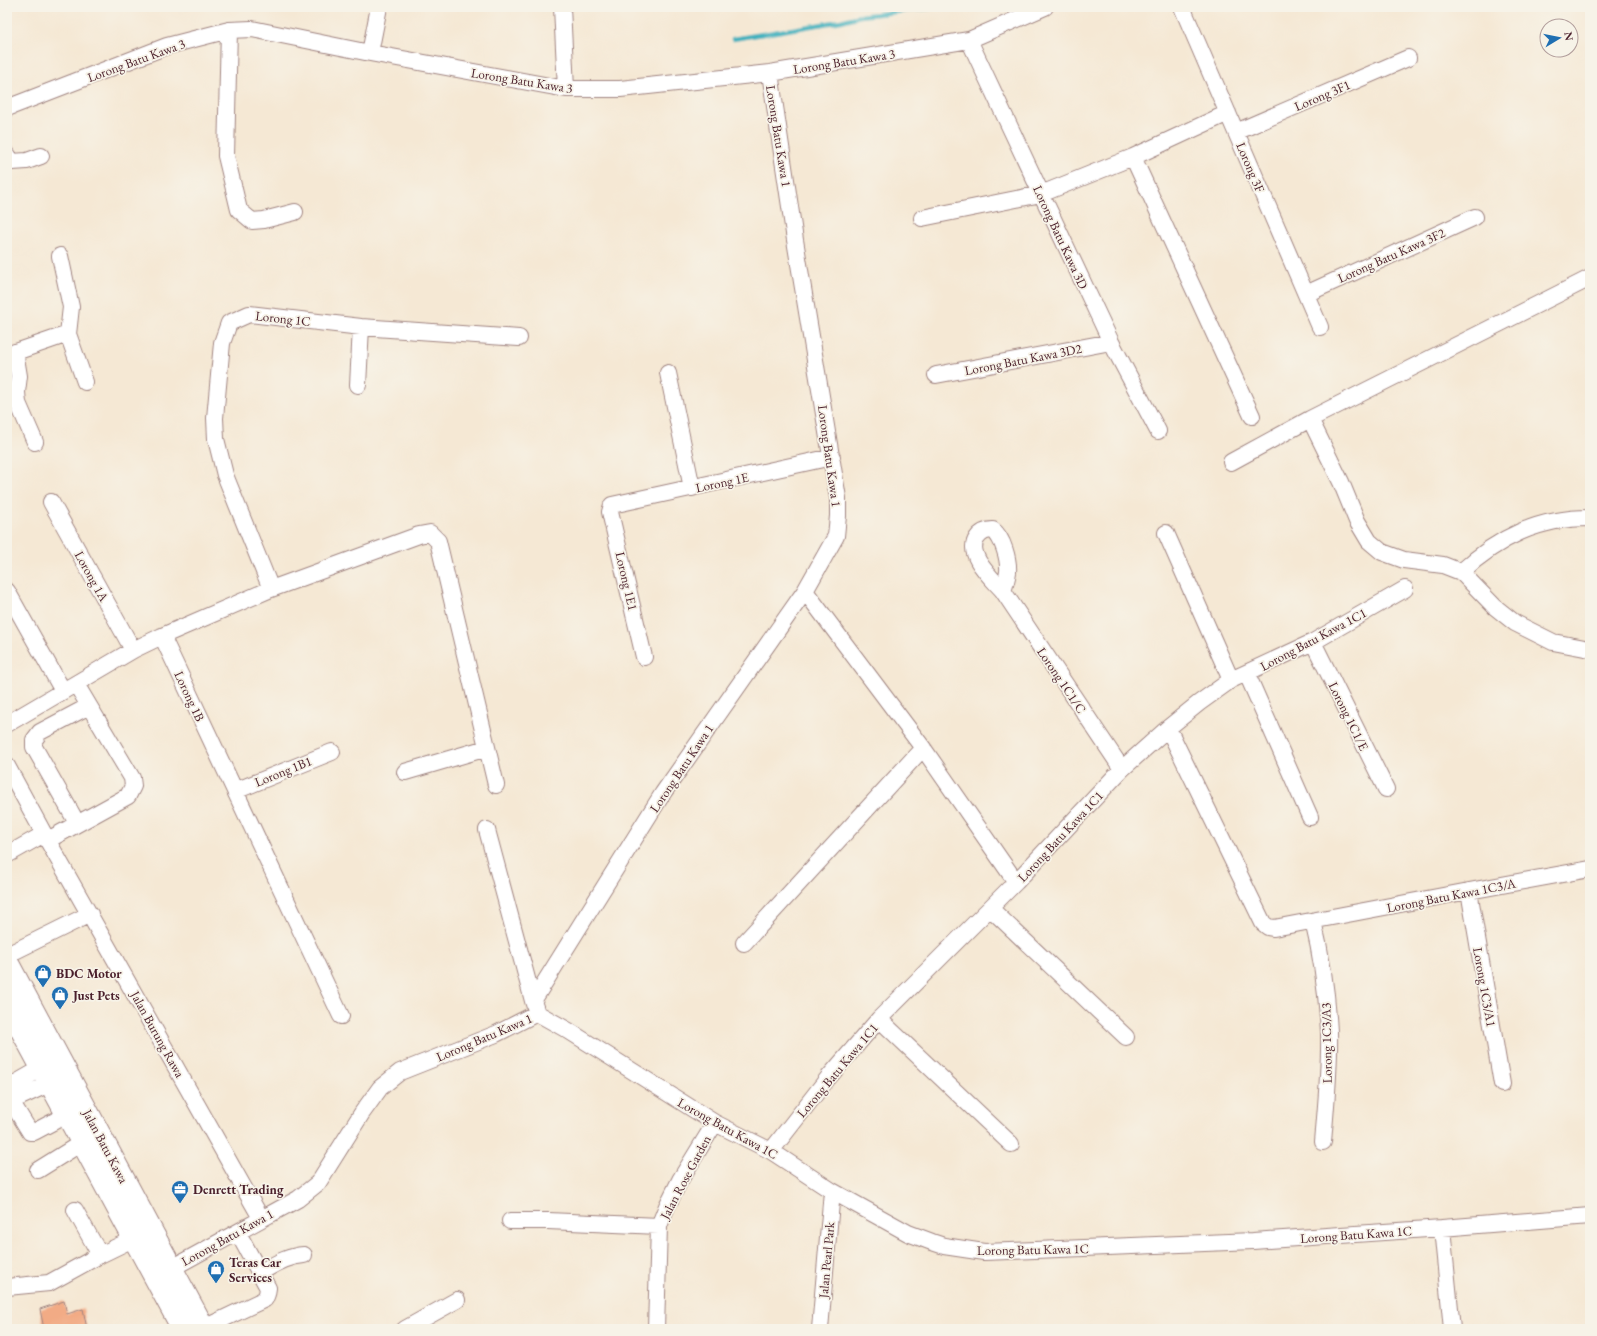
<svg xmlns="http://www.w3.org/2000/svg" width="1597" height="1336" viewBox="0 0 1597 1336" font-family="'EB Garamond',serif">
  <style>
    .lines { fill: none; stroke-linecap: round; stroke-linejoin: round }
    .stream { stroke: #42b1be; stroke-width: 4.5 }
    .building { fill: #f2ab85 }
    .minor-casing { stroke: #a08480; stroke-width: 18 }
    .highway-casing { stroke: #a08480; stroke-width: 24 }
    .minor { stroke: #fff; stroke-width: 16 }
    .highway { stroke: #fff; stroke-width: 22 }
    .labels { text-anchor: middle; stroke-width: 3.5; stroke-linejoin: round; paint-order: stroke }
    .street-label { font-size: 13px; fill: #4a1f2b; stroke: #f7f3e8 }
    .poi-label { font-size: 13px; font-weight: bold; fill: #4a1f2b; stroke: #f7f3e8; text-anchor: start }
  </style>
  <rect width="100%" height="100%" fill="#f7f3e8"/>
  <filter id="ink" filterUnits="userSpaceOnUse"><feTurbulence type="fractalNoise" baseFrequency=".025" numOctaves="2"/><feDisplacementMap in="SourceGraphic" scale="8" xChannelSelector="R" yChannelSelector="G"/><feConvolveMatrix kernelMatrix="1 2 1 2 8 2 1 2 1" color-interpolation-filters="sRGB"/></filter>
  <filter id="wash" filterUnits="userSpaceOnUse"><feTurbulence type="fractalNoise" baseFrequency=".012" numOctaves="4" result="noise"/><feDisplacementMap in="SourceGraphic" scale="16" xChannelSelector="R" yChannelSelector="G"/><feGaussianBlur stdDeviation="0.9" result="paint"/><feColorMatrix in="noise" values="0 0 0 0 0 0 0 0 0 0 0 0 0 0 0 0 0 1.4 0 .05"/><feComposite in="paint" operator="in"/></filter>
  <g filter="url(#wash)">
    <rect width="100%" height="100%" fill="#f5e8d4"/>
    <g class="lines">
      <path class="stream" d="M733 39 841 21 860 16 939 7"/>
    </g>
    <g id="blocks">
      <path class="building" d="M64 1301 67 1314 83 1309 87 1329H44L40 1309Z"/>
    </g>
  </g>
  <g filter="url(#ink)">
    <use href="#blocks" fill-opacity="0" stroke="#a08480" stroke-width="1"/>
    <g class="lines">
      <defs>
        <path id="minor" d="M562 7 566 89
          M1182 7 1320 327
          M229 30 226 156 239 210 252 221 264 220 295 212
          M969 40 1111 342 1158 431
          M370 53 379 7
          M7 108 167 46 229 30 252 29 370 53 566 89H620L770 73 969 40 1045 7
          M1236 132 1408 58
          M7 154 12 162 27 161 41 156
          M1133 157 1252 416
          M922 218 1041 194 1133 157 1228 113
          M60 256 71 307 68 334 85 382
          M1306 294 1475 217
          M15 352 19 376 17 392 18 403 35 442
          M7 355 68 334
          M668 373 692 488
          M936 375 1111 342
          M358 385 361 327
          M1310 419 1590 278
          M1231 462 1310 419 1341 482 1357 521 1369 541 1382 552 1404 560 1443 565 1461 572 1495 607 1515 623 1553 642 1590 649
          M51 502 133 650
          M1166 533 1231 680
          M1461 572C1499 537 1538 518 1590 518
          M271 589 225 475 216 439 215 418 222 343 229 323 249 314 361 327 519 338
          M7 591 63 691
          M805 591 923 748 1016 882
          M1003 591C1005 585 1007 579 1008 572 1009 560 1003 538 993 530 986 530 981 532 977 538 965 555 993 579 1003 591L1122 769
          M162 636 341 1016
          M1313 642 1386 789
          M644 657 610 512 612 505 832 457
          M1247 674 1310 817
          M7 724 133 650 162 636 271 589 419 535 430 533 438 541 496 785
          M1168 728 1263 923 1268 927 1274 928 1469 891 1590 869
          M7 766 44 834 261 1218
          M405 772 487 748
          M235 791 332 752
          M77 823 34 747V740L40 732 89 706
          M487 830 533 1001
          M48 840 128 796 133 786 132 778 76 684
          M7 855 44 834
          M1469 891 1502 1084
          M990 908 1126 1037
          M1313 921C1322 957 1327 995 1329 1032 1330 1068 1326 1105 1323 1142
          M744 943 923 748
          M7 955 90 914
          M537 1013 569 1031 715 1123 771 1151 832 1191 908 1233 932 1242 944 1246 984 1252 1253 1241 1442 1228 1590 1216
          M879 1019 1011 1144
          M51 1083 16 1099 14 1102V1106L30 1132H34L68 1114
          M7 1088 42 1068
          M771 1151 828 1078 879 1019 1016 882 1122 769 1168 728 1199 703 1231 680 1313 642 1405 589
          M38 1170 83 1142
          M75 1210 100 1255 135 1238
          M510 1221H548L659 1226
          M1442 1228 1452 1329
          M172 1268 298 1199 318 1183 362 1113 380 1088 400 1072 496 1034 537 1013 533 1001 663 793 805 591 836 536 838 516V498L795 240 770 73
          M259 1273C274 1265 287 1256 304 1255
          M7 1287 49 1283 100 1255
          M204 1328 265 1299 267 1294 268 1288 238 1233
          M405 1329 457 1300
          M656 1329 659 1226 667 1206 680 1180 715 1123
          M820 1329 832 1191"/>
        <path id="highway" d="M7 962 204 1329
          M7 1003 183 1329"/>
      </defs>
      <use href="#minor" class="minor-casing"/>
      <use href="#highway" class="highway-casing"/>
      <use href="#minor" class="minor"/>
      <use href="#highway" class="highway"/>
    </g>
  </g>
  <defs>
    <symbol id="shop-pin" viewBox="-11 -11 22 30"><path d="M0 17L-7.5 6A9.5 9.5 0 1 1 7.5 6Z" fill="#1f6fb2" stroke="#f7f3e8"/><path d="M-5-2.5h2.3a2.7 3.5 0 0 1 5.4 0H5L5.5 6h-11ZM-1.5-2.5h3a1.5 2.3 0 0 0-3 0Z" fill="#fff"/></symbol>
    <symbol id="office-pin" viewBox="-11 -11 22 30"><path d="M0 17L-7.5 6A9.5 9.5 0 1 1 7.5 6Z" fill="#1f6fb2" stroke="#f7f3e8"/><path d="M-6-3h4V-5.5h4V-3h4V5H-6ZM-1-4.5V-3h2v-1.5ZM-6 0V1H6V0Z" fill="#fff"/></symbol>
  </defs>
  <g fill-rule="evenodd">
    <use href="#shop-pin" x="33" y="963" width="20" height="27"/>
    <use href="#shop-pin" x="50" y="985" width="20" height="27"/>
    <use href="#office-pin" x="170" y="1179" width="20" height="27"/>
    <use href="#shop-pin" x="206" y="1259" width="20" height="27"/>
  </g>
  <g class="labels">
    <g class="street-label">
      <text transform="translate(136 60) rotate(-20)" y="5">Lorong Batu Kawa 3</text>
      <text transform="translate(844 61) rotate(-9)" y="5">Lorong Batu Kawa 3</text>
      <text transform="translate(522 80) rotate(9)" y="5">Lorong Batu Kawa 3</text>
      <text transform="translate(1322 95) rotate(-23)" y="5">Lorong 3F1</text>
      <text transform="translate(779 136) rotate(81)" y="5">Lorong Batu Kawa 1</text>
      <text transform="translate(1251 167) rotate(67)" y="5">Lorong 3F</text>
      <text transform="translate(1061 237) rotate(65)" y="5">Lorong Batu Kawa 3D</text>
      <text transform="translate(1391 255) rotate(-24)" y="5">Lorong Batu Kawa 3F2</text>
      <text transform="translate(283 318) rotate(6)" y="5">Lorong 1C</text>
      <text transform="translate(1023 359) rotate(-11)" y="5">Lorong Batu Kawa 3D2</text>
      <text transform="translate(830 456) rotate(82)" y="5">Lorong Batu Kawa 1</text>
      <text transform="translate(722 482) rotate(-12)" y="5">Lorong 1E</text>
      <text transform="translate(92 576) rotate(61)" y="5">Lorong 1A</text>
      <text transform="translate(627 581) rotate(77)" y="5">Lorong 1E1</text>
      <text transform="translate(1313 639) rotate(-28)" y="5">Lorong Batu Kawa 1C1</text>
      <text transform="translate(1062 680) rotate(56)" y="5">Lorong 1C1/C</text>
      <text transform="translate(190 696) rotate(65)" y="5">Lorong 1B</text>
      <text transform="translate(1349 716) rotate(64)" y="5">Lorong 1C1/E</text>
      <text transform="translate(681 768) rotate(-56)" y="5">Lorong Batu Kawa 1</text>
      <text transform="translate(283 771) rotate(-22)" y="5">Lorong 1B1</text>
      <text transform="translate(1060 836) rotate(-47)" y="5">Lorong Batu Kawa 1C1</text>
      <text transform="translate(1451 895) rotate(-11)" y="5">Lorong Batu Kawa 1C3/A</text>
      <text transform="translate(1485 987) rotate(80)" y="5">Lorong 1C3/A1</text>
      <text transform="translate(158 1034) rotate(61)" y="5">Jalan Burung Rawa</text>
      <text transform="translate(484 1037) rotate(-23)" y="5">Lorong Batu Kawa 1</text>
      <text transform="translate(1326 1043) rotate(-91)" y="5">Lorong 1C3/A3</text>
      <text transform="translate(837 1070) rotate(-50)" y="5">Lorong Batu Kawa 1C1</text>
      <text transform="translate(728 1128) rotate(29)" y="5">Lorong Batu Kawa 1C</text>
      <text transform="translate(106 1146) rotate(62)" y="5">Jalan Batu Kawa</text>
      <text transform="translate(685 1177) rotate(-62)" y="5">Jalan Rose Garden</text>
      <text transform="translate(1356 1234) rotate(-4)" y="5">Lorong Batu Kawa 1C</text>
      <text transform="translate(227 1237) rotate(-29)" y="5">Lorong Batu Kawa 1</text>
      <text transform="translate(1033 1249) rotate(-1)" y="5">Lorong Batu Kawa 1C</text>
      <text transform="translate(826 1260) rotate(-85)" y="5">Jalan Pearl Park</text>
    </g>
    <g class="poi-label">
      <text x="56" y="978">BDC Motor</text>
      <text x="73" y="1000">Just Pets</text>
      <text x="193" y="1194">Denrett Trading</text>
      <text x="229" y="1267">Teras Car<tspan x="229" dy="15">Services</tspan></text>
    </g>
  </g>
  <rect width="1597" height="1336" fill="none" stroke="#f7f3e8" stroke-width="24"/>
  <g transform="translate(1559 38) rotate(80)"><circle r="19" fill="#f7f3e8" stroke="#b29e9c"/>
  <path d="M0-3L7 15L0 10L-7 15Z" fill="#1f6fb2"/>
  <text y="-6" font-size="11" font-weight="bold" text-anchor="middle" fill="#4a1f2b">N</text>
  </g>
</svg>
